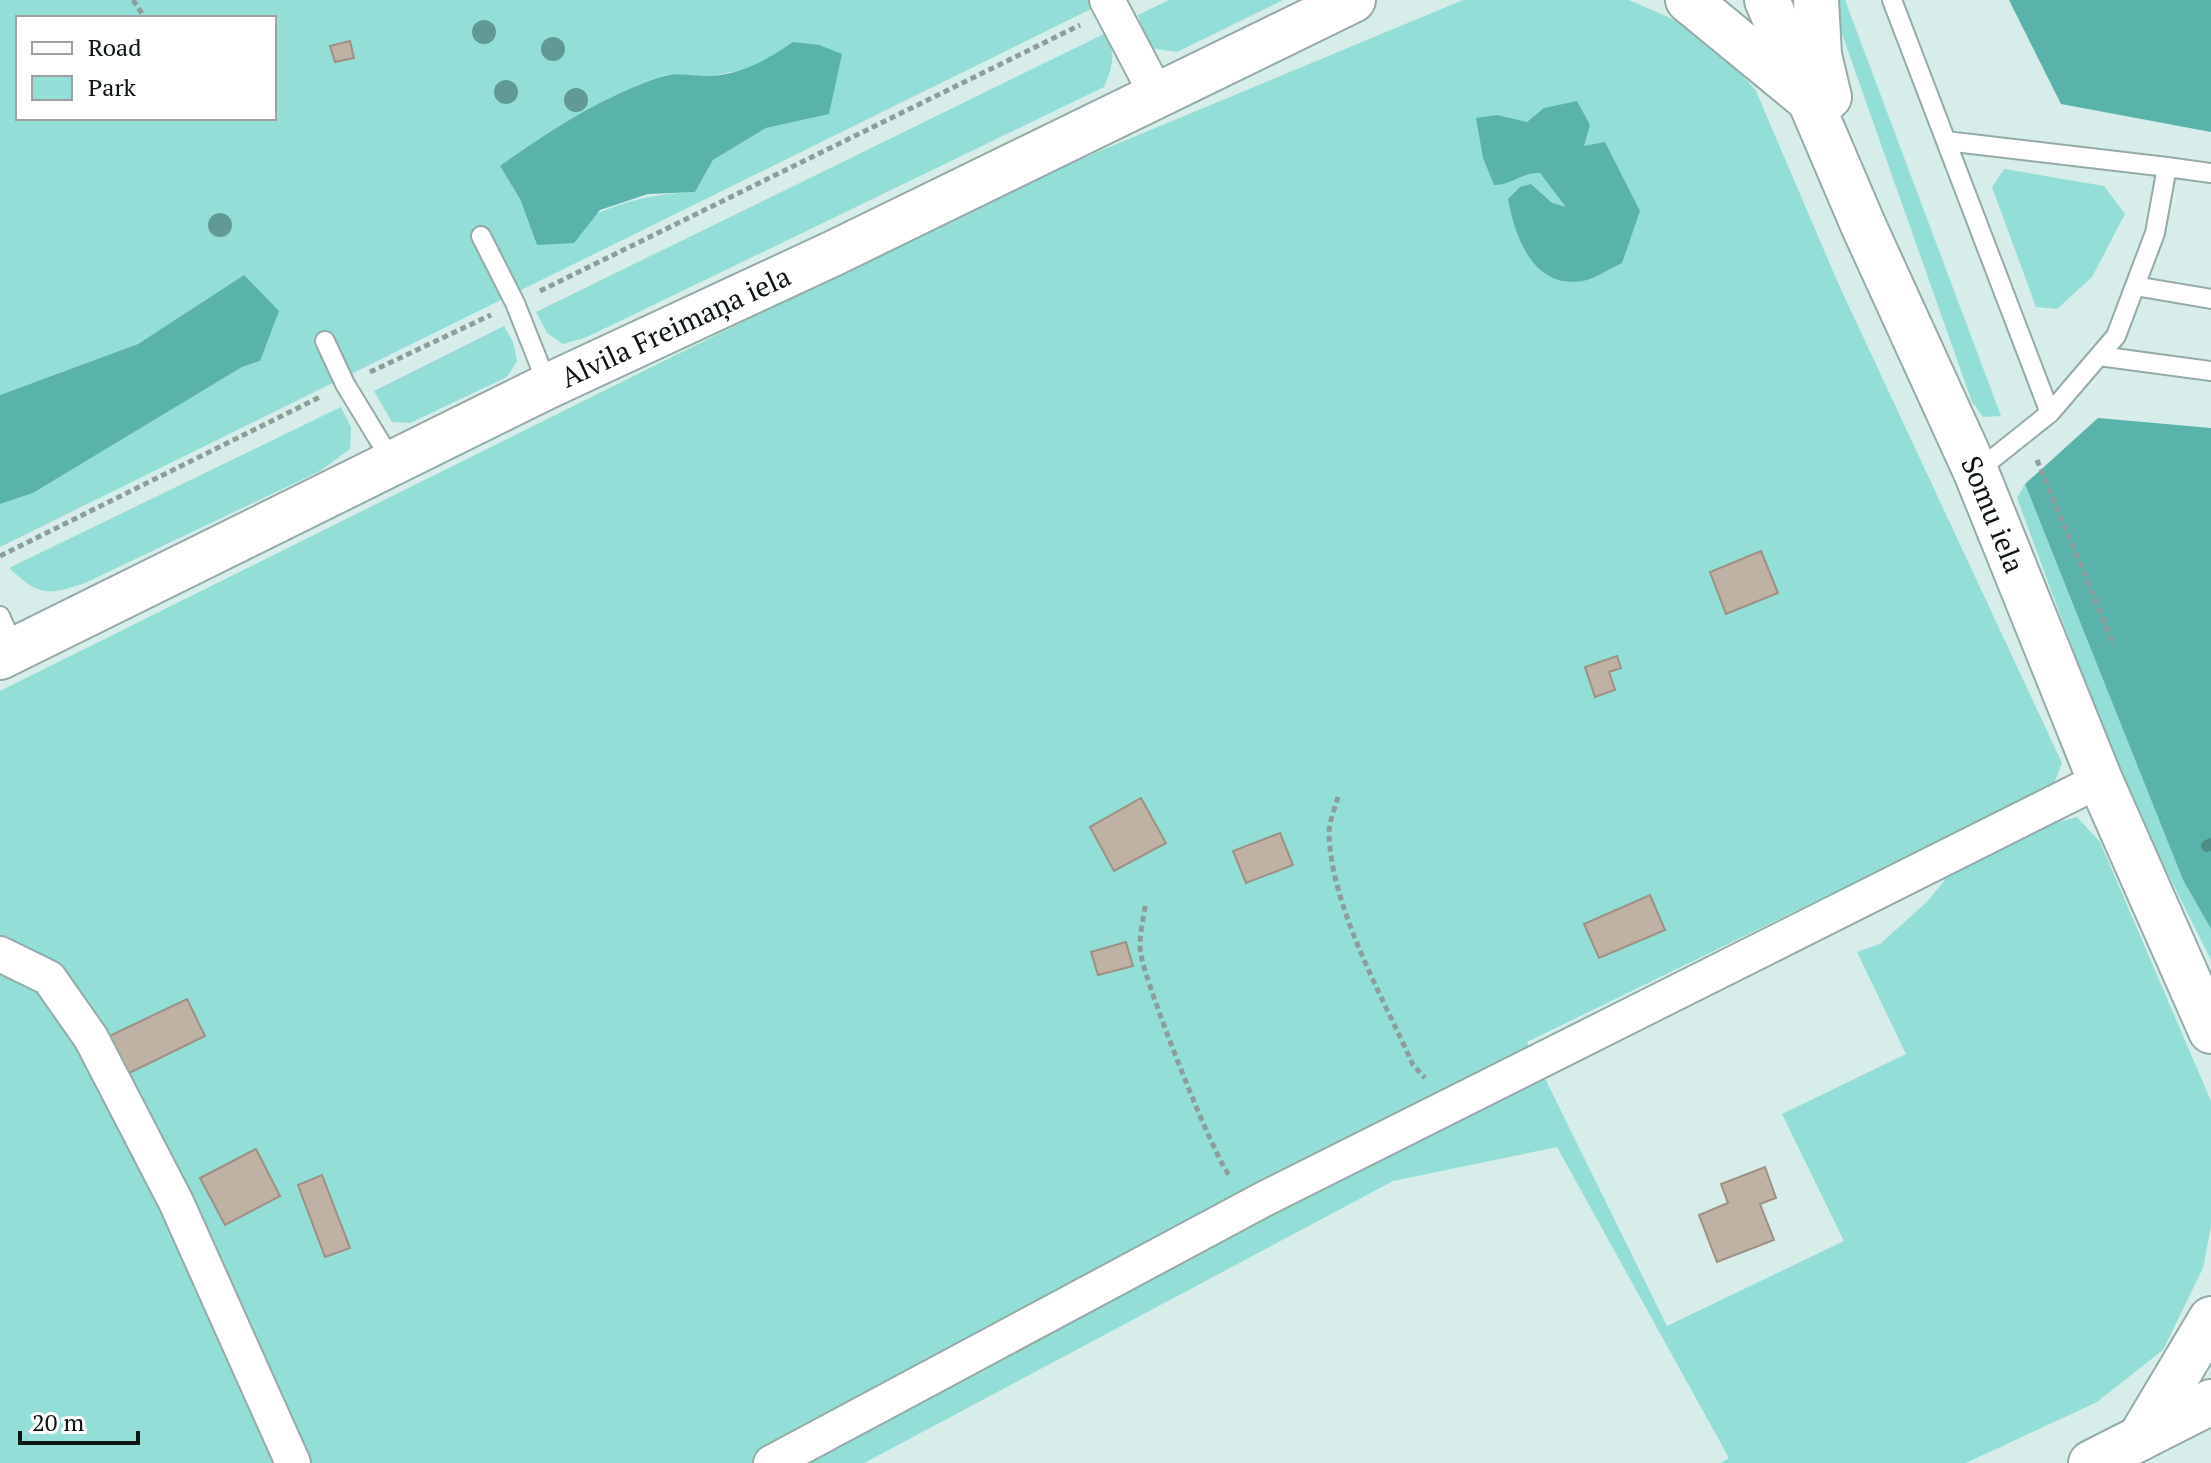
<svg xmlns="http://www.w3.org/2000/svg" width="2211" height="1463" viewBox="0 0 2211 1463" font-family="'PT Serif',serif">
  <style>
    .green { fill: #93ded6; fill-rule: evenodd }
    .forest { fill: #5ab3aa }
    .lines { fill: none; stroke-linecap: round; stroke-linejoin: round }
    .stream { stroke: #4c8d86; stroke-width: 12 }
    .building { fill: #bfb1a4; stroke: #9e9083; stroke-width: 2 }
    .lane-casing { stroke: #95aba8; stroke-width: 22 }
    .street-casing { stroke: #95aba8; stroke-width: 38 }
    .secondary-casing { stroke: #95aba8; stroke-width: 48 }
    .primary-casing { stroke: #95aba8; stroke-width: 48 }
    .path { stroke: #8c9e9b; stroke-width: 5; stroke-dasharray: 6 4; stroke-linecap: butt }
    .lane { stroke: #fff; stroke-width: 18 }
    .street { stroke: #fff; stroke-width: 34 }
    .secondary { stroke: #fff; stroke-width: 44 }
    .primary { stroke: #fff; stroke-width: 44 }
    .tree { fill: #619a95 }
    .labels { text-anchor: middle; stroke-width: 6; stroke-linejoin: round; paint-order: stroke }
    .street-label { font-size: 28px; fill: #0d1514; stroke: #fff }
  </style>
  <rect width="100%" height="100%" fill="#d6edea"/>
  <path class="green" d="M0 0H1099L1101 4 0 547V504L33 493 242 367 260 361 244 275 138 344 0 395ZM18 18H274V118H18ZM793 42 828 114 766 128 713 160 695 192C625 195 598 212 537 245L520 199 500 166 664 75 712 76 756 67Z
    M1169 0H1283L1177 52 1150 48 1138 15Z
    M1463 0H1629L1707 34 1756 91 1838 283 2062 763 2053 786 1527 1042 1667 1326 1844 1241 1782 1114 1906 1054 1857 952 1880 944 1927 902 1957 865 2051 824 2077 817 2100 842 2211 1101V1226L2203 1268 2163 1350 2097 1402 1966 1463H1720L1729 1458 1557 1147 1393 1181 864 1463H0V691L1018 185Z
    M1830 0H1845L2001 416 1983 417 1972 402Z
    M1106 33C1116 53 1113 66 1104 87L587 337 563 344 547 333 536 312Z
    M2004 169 2104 186 2125 214 2092 277 2057 309 2036 307 1992 187Z
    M504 326 513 342 517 361 507 377 410 423 392 422 374 391Z
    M341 407 351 427 350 449 320 471 85 583C46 596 40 596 9 568Z
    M2025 484 2183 880 2211 929V960L2122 782 2017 498Z"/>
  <path class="forest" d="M2009 0H2211V132L2061 104Z
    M793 42 819 45 842 54 829 114 766 128 713 160 695 192 648 194 600 210 574 243 537 245 520 199 500 166C549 131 603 96 661 77 675 72 694 76 710 76 743 74 766 60 793 42Z
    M1577 101 1590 125 1584 146 1605 142 1640 211 1622 263C1609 269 1595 279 1582 281 1534 289 1515 238 1508 199L1520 187 1531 184 1552 203 1566 207 1540 173C1522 172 1512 185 1494 185L1483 158 1476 118 1497 115 1527 122 1544 108Z
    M244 275 279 311 260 361 242 367 33 493 0 504V395L138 344Z
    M2098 418 2211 428V929L2183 880 2025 484Z"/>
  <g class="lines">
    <path class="stream" d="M2207 846 2211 844"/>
  </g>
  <path class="building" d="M350 41 354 58 335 62 330 46Z
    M1761 551 1778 593 1726 614 1710 572Z
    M1617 656 1621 668 1609 672 1615 690 1595 697 1585 667Z
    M1141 798 1166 843 1114 871 1090 827Z
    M1280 833 1293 865 1246 883 1233 851Z
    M1650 895 1665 930 1599 958 1584 924Z
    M1126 942 1133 966 1098 975 1091 952Z
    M187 999 205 1036 117 1079 99 1041Z
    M256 1149 280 1196 225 1225 200 1178Z
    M1765 1167 1776 1198 1760 1204 1774 1240 1717 1262 1699 1215 1728 1203 1721 1184Z
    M322 1175 350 1248 325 1257 298 1185Z"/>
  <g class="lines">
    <defs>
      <path id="lane" d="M1892 0 2050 413
        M1946 141 2167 167 2155 233 2116 336 2050 413 1976 472
        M2167 167 2211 173
        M481 236 515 303 548 386
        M2135 286 2211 299
        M325 341 345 384 393 463
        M2099 356 2211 371
        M0 616 15 650"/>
      <path id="street" d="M1107 0 1158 97
        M0 954 49 978 91 1038 176 1202 293 1463
        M771 1463 1266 1198 2100 780"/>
      <g id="secondary">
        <path d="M1688 0 1806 97"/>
        <path id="s1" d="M1767 0 1864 227 1976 472 2100 780 2211 1031"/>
        <path d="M1816 0 1819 55 1829 97"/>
        <path id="s2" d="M0 657 548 386 834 253 1353 0"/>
        <path d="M2140 1438 2211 1319"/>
      </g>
      <path id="primary" d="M2091 1463 2211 1402"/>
    </defs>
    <use href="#lane" class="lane-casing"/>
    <use href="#street" class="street-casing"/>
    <use href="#secondary" class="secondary-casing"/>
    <use href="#primary" class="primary-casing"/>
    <path class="path" d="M133 0 145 18
      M540 291 1080 25
      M370 372 491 315
      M2037 460 2114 646
      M0 556 322 396
      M1338 797C1335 808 1329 822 1329 833 1331 908 1383 997 1413 1065L1425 1078
      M1145 906C1143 921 1138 941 1141 955 1145 982 1216 1165 1231 1177"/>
    <use href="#lane" class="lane"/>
    <use href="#street" class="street"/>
    <use href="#secondary" class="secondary"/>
    <use href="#primary" class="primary"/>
  </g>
  <g class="tree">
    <circle cx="484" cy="32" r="12"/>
    <circle cx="553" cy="49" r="12"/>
    <circle cx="506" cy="92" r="12"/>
    <circle cx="576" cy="100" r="12"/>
    <circle cx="220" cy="225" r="12"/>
  </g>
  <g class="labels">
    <g class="street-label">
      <text dy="10" stroke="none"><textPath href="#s2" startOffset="752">Alvila Freimaņa iela</textPath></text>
      <text dy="10" stroke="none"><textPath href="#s1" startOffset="562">Somu iela</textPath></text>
    </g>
  </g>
  <rect x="16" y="16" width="260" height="104" fill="#ffffff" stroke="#9ea1a1" stroke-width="2"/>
  <rect x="32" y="42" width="40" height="12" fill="#ffffff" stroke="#9ea1a1" stroke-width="2"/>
  <text x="88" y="56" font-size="24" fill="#0d1514">Road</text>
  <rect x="32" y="76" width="40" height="24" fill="#93ded6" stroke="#9ea1a1" stroke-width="2"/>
  <text x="88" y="96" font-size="24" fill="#0d1514">Park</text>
  <path d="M20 1431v12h118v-12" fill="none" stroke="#0d1514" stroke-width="4"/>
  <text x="32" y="1431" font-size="24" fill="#0d1514" stroke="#ffffff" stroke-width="6" paint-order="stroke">20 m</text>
</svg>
